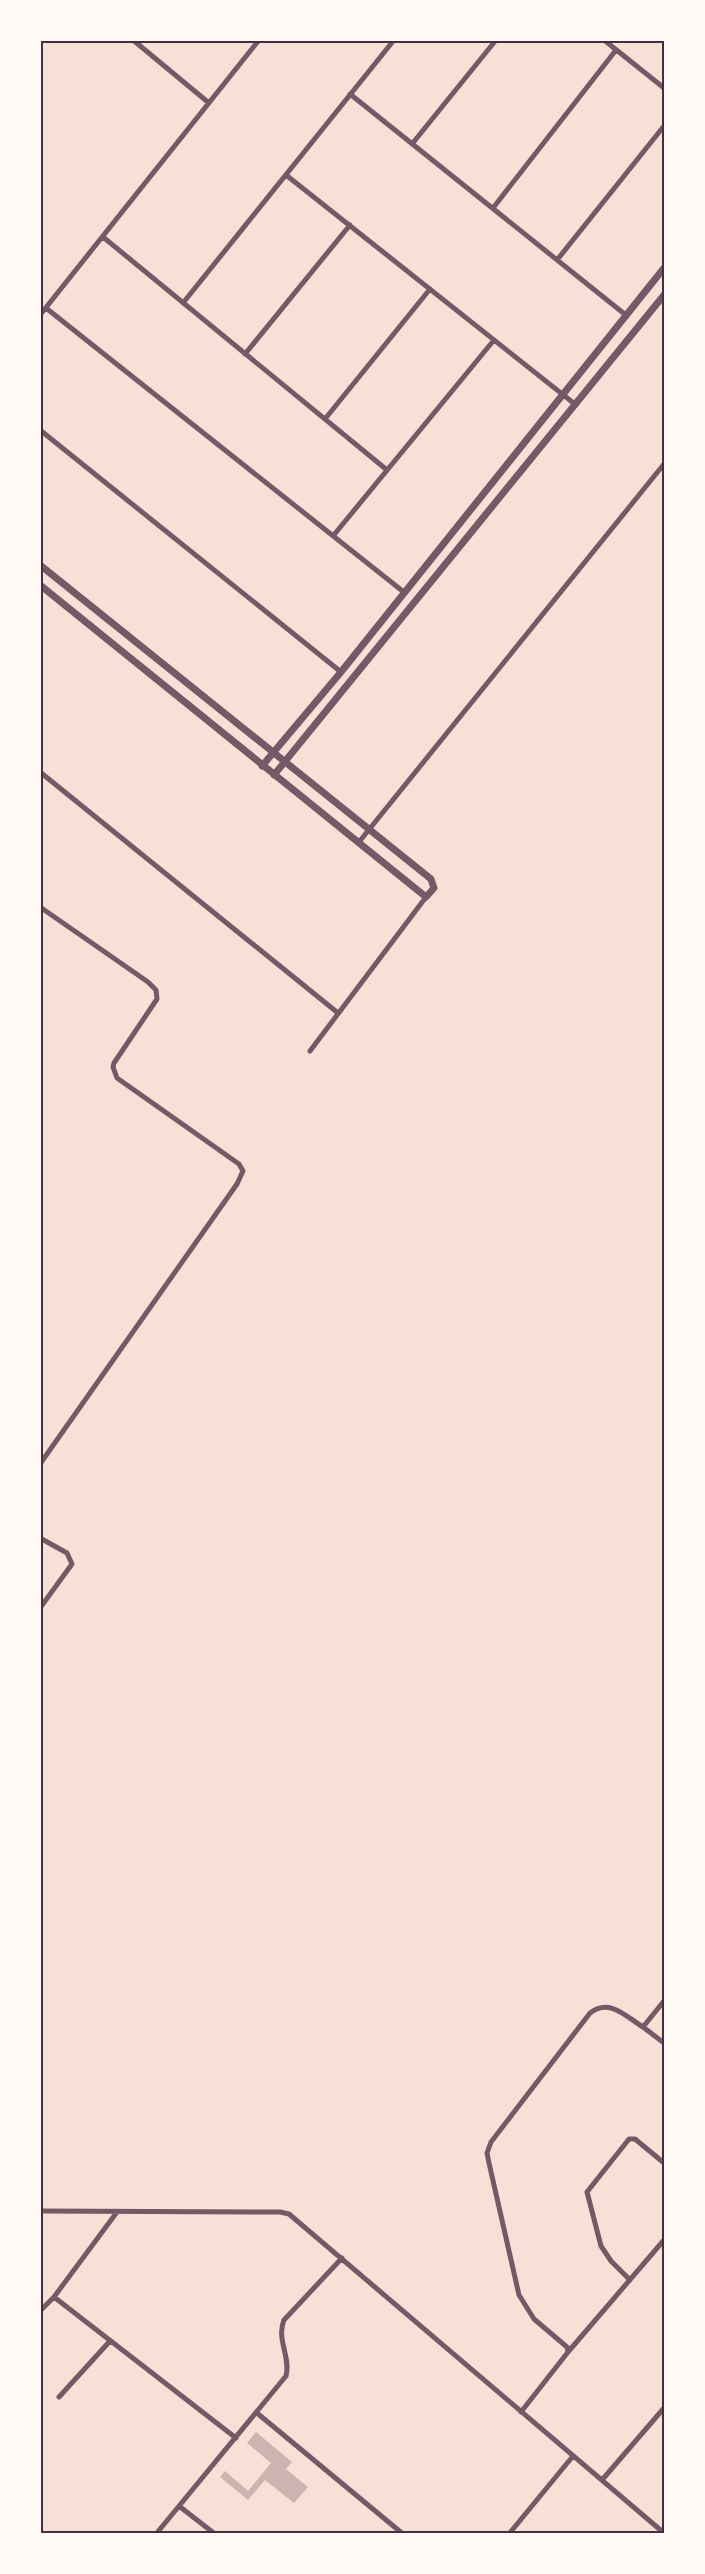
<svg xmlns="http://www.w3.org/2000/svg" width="705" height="2574" viewBox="0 0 705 2574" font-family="'Playfair Display',serif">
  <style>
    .building { fill: #ccb4b1 }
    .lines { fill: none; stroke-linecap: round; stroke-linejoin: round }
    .minor { stroke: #755966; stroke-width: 5 }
    .tertiary { stroke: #755966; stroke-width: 7 }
    .neatline { fill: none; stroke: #4a2c40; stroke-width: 2 }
  </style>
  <rect width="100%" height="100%" fill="#f7e1d7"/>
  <path class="building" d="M256 2432 292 2462 286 2469 308 2487 294 2503 265 2480 248 2500 220 2477 225 2471 248 2491 271 2463 247 2443Z"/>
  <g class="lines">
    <path class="minor" d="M133 40 209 103
      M604 40 664 88
      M350 94 627 316
      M412 144 496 40
      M286 175 576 405
      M493 208 616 50
      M103 237 387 470
      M557 260 664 126
      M183 303 394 40
      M46 308 405 593
      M40 315 259 40
      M245 354 350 225
      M325 419 430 289
      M40 430 341 672
      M333 536 494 340
      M40 772 338 1013
      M359 842 664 464
      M40 907 148 982 156 990 157 999 114 1063 113 1067 117 1078 239 1164 243 1171 237 1184 40 1464
      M310 1051 426 897
      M40 1538 67 1553 72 1564 40 1608
      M643 2027 664 2043
      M40 2211 280 2212 289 2214 664 2533
      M630 2280 611 2261 601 2246 587 2192 629 2139H635L664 2163
      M54 2297 117 2212
      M40 2311 54 2297 236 2438
      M568 2352 664 2240
      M59 2397 110 2341
      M521 2412 568 2352 567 2347 534 2319 519 2295 489 2163 487 2153 491 2142 590 2013C610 1998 625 2016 643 2027L664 2001
      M257 2413 403 2534
      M602 2480 664 2408
      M179 2506 215 2534
      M156 2534 286 2376C291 2357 276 2339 284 2320L342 2258
      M509 2534 573 2456"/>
    <path class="tertiary" d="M40 565 431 879 434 888 426 897 40 585
      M262 766 341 672 664 268
      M274 775 664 295"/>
  </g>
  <rect width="705" height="2574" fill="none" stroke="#fffaf5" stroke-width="84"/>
  <rect x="42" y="42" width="621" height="2490" class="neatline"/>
</svg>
